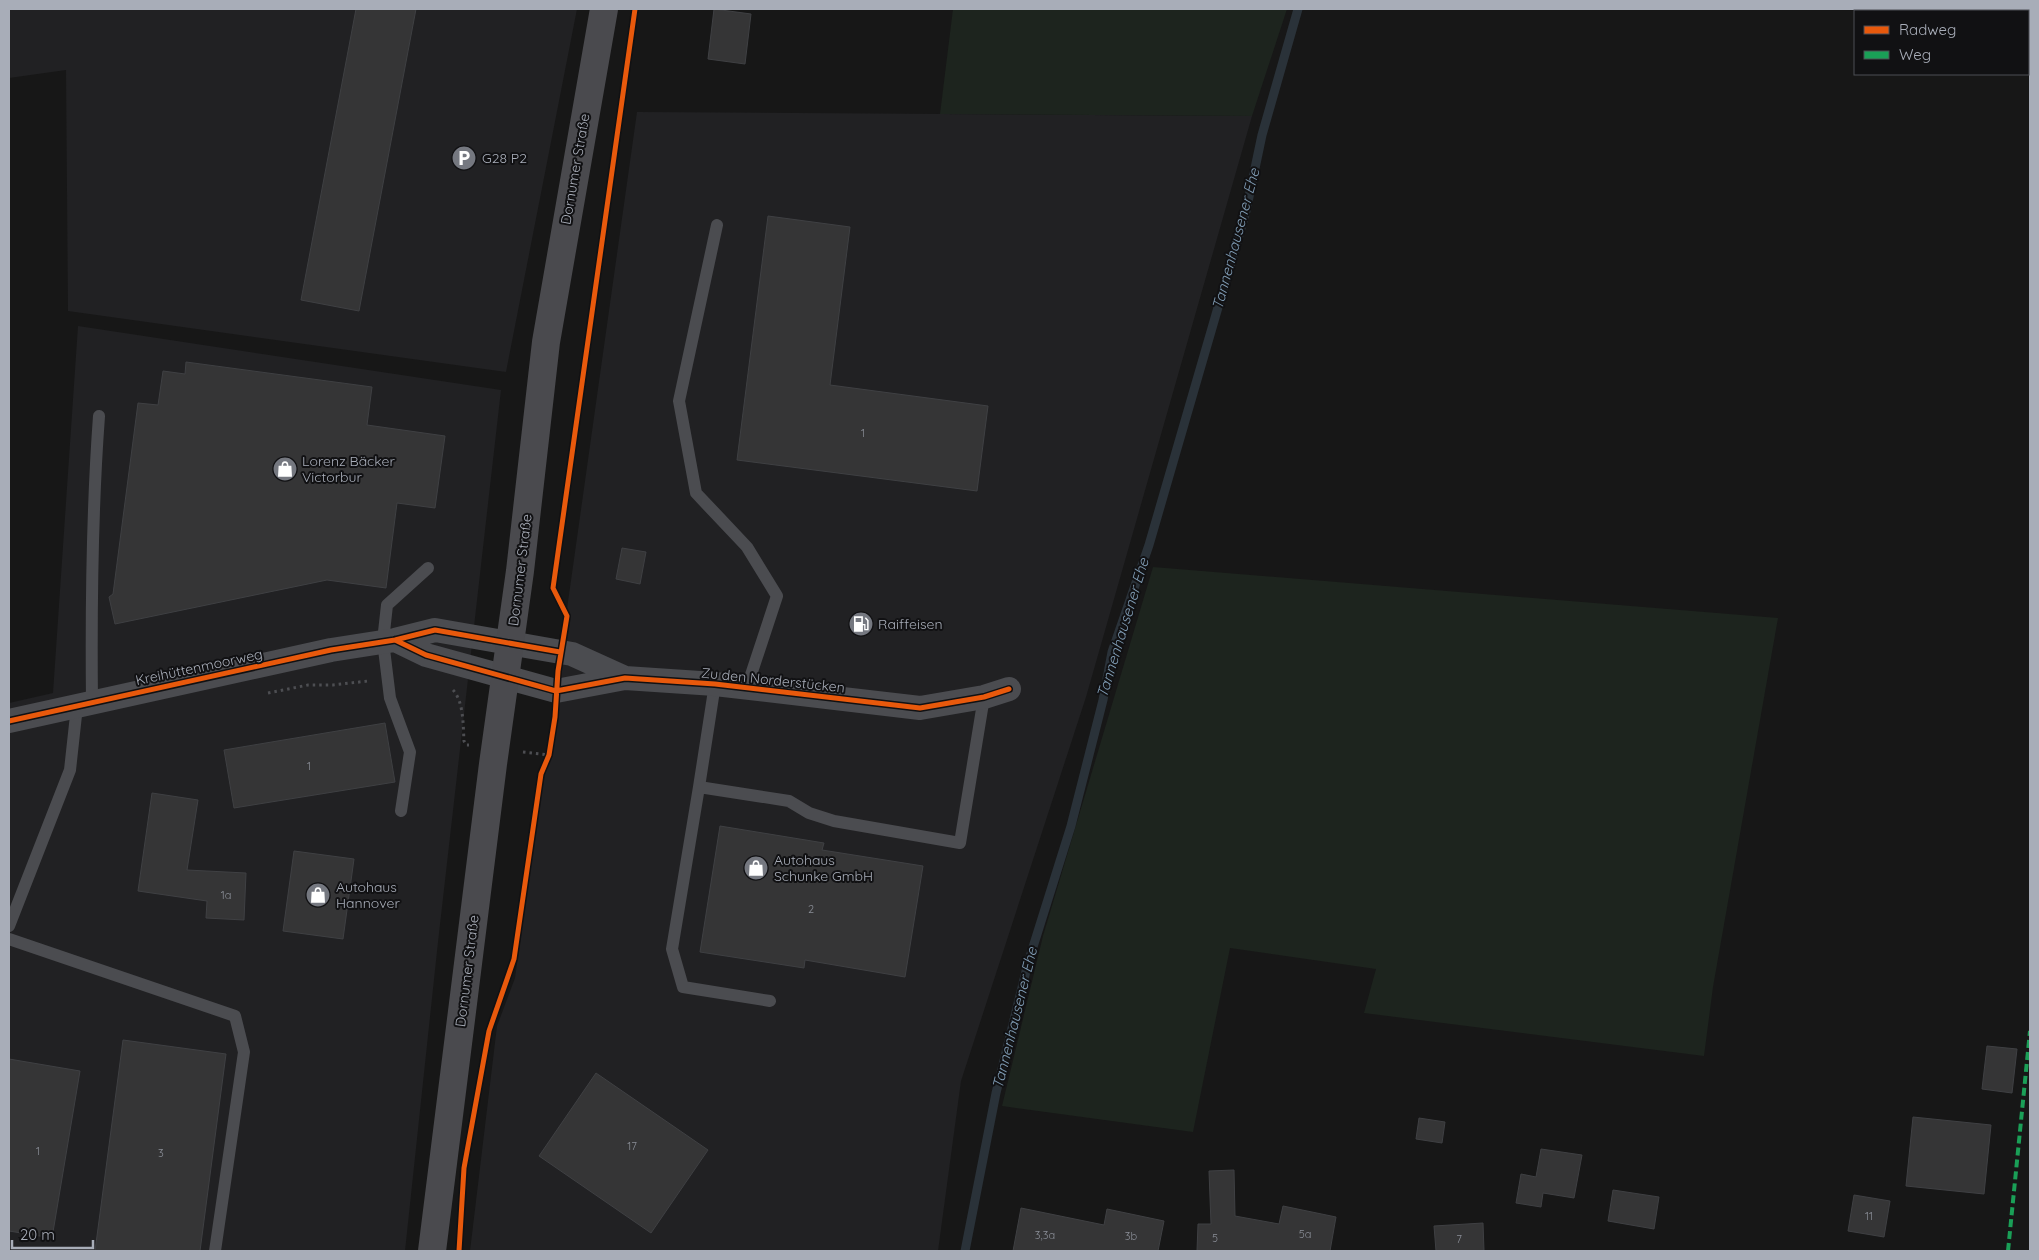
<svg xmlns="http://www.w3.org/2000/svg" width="2039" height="1260" viewBox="0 0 2039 1260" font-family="Quicksand,sans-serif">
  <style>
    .built { fill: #212123 }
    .green { fill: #1d241e }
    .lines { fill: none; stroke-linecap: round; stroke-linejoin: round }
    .stream { stroke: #2a3239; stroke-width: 9 }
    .building { fill: #353536; stroke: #3f4043 }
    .path { stroke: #4d4e52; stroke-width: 3; stroke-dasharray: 2.5 4; stroke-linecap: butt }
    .service { stroke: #4b4c50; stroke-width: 12 }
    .minor { stroke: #4b4c50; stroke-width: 24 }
    .secondary { stroke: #4a4a4e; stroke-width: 28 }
    .quiet { stroke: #1a9f57; stroke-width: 4; stroke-dasharray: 8 4; stroke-linecap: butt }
    .cycleway-casing { stroke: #111113; stroke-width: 8 }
    .cycleway { stroke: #e8590c; stroke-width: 5 }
    .labels { text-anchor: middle; stroke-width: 4; stroke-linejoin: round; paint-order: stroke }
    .number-label { font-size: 11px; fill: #8b8f98 }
    .poi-label { font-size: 14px; fill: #a8adb8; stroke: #111113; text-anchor: start }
    .street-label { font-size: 14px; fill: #a8adb8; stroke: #111113 }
    .water-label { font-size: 15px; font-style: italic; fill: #7f9bb3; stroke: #111113 }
  </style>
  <rect width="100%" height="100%" fill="#171717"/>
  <path class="built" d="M9 9H577L506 372 68 311 66 70 9 78Z
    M637 112 1252 116 1086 697 961 1081 938 1251H470L497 1026 515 978Z
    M78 326 501 390 438 942 405 1251H9V703L53 693Z"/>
  <path class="green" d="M953 9H1287L1252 116 940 114Z
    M1153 567 1778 618 1713 987 1704 1056 1364 1013 1376 969 1230 948 1193 1132 1002 1106 1043 936Z"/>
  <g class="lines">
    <path class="stream" d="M965 1251 996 1093 1028 963 1071 826 1103 700 1112 652 1149 545 1246 211 1262 135 1298 9"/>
  </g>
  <path class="building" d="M356 9H416L359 311 301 300Z
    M714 9 751 14 745 64 708 59Z
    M768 216 850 227 830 385 988 406 977 491 737 460Z
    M186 362 372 387 367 425 445 436 435 508 397 503 386 588 327 580 115 624 109 597 113 594 138 403 158 405 163 371 185 374Z
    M622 548 646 552 640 584 616 579Z
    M385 723 395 782 234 808 224 750Z
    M152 793 198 800 187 870 246 873 244 920 206 918 207 901 138 891Z
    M720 826 824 843 822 850 923 866 905 977 805 960 804 968 700 952Z
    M294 851 354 859 343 939 283 931Z
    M123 1040 226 1054 200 1251H95Z
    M1987 1046 2017 1049 2012 1093 1982 1089Z
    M9 1059 80 1071 52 1238 9 1231Z
    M596 1073 708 1150 651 1233 539 1156Z
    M1913 1117 1991 1125 1984 1194 1906 1186Z
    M1419 1118 1445 1122 1442 1143 1416 1139Z
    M1541 1149 1582 1155 1574 1198 1543 1193 1541 1207 1516 1203 1521 1174 1536 1177Z
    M1234 1170 1235 1216 1279 1224 1283 1206 1336 1217 1330 1251H1197L1198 1224H1211L1209 1171Z
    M1613 1190 1659 1197 1654 1229 1608 1221Z
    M1854 1195 1890 1201 1884 1237 1848 1231Z
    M1021 1208 1104 1225 1107 1209 1164 1221 1158 1251H1013Z
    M1483 1223 1484 1251H1436L1434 1226Z"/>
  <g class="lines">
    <path class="path" d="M453 690C464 702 463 726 464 741L466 745H469
      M268 693 308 685H333L368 681
      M523 752 549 755"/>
    <path class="service" d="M717 225 679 401 696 493 747 547 777 596 747 687
      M715 684 699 787 789 801 809 813 834 821 960 843 984 697
      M92 702C91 607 92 511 99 416
      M699 787 672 949 683 987 770 1001
      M401 811 410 752 390 698 383 641 387 605 428 568
      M9 926 70 770 77 706
      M9 939 235 1016 244 1052 215 1251"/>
    <path class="minor" d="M395 640 426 655 556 691 625 678 715 684 920 708 984 697 1009 689
      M9 721 331 650 395 640 435 630 572 654 625 678"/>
    <path class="secondary" d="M432 1251 493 764 520 571 546 342 604 9"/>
    <path class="quiet" d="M2008 1251 2030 1031"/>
    <defs>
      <path id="cycleway" d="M395 640 426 655 556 691 625 678 715 684 920 708 984 697 1009 689
        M9 721 331 650 395 640 435 630 560 652
        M459 1251 464 1168 489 1031 514 959 541 774 549 755 555 717 558 671 567 616 553 588 635 9"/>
    </defs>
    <use href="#cycleway" class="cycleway-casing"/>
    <use href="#cycleway" class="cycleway"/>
  </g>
  <defs>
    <symbol id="parking-disc" viewBox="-11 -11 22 22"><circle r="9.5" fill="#757880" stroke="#111113"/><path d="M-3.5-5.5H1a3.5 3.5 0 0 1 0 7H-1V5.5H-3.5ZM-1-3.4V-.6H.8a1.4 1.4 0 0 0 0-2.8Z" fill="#fff"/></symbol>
    <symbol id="shop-disc" viewBox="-11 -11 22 22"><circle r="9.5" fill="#757880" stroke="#111113"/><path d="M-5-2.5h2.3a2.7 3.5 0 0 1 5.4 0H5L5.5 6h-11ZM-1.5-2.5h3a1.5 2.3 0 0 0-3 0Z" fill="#fff"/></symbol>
    <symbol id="fuel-disc" viewBox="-11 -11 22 22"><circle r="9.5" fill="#757880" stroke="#111113"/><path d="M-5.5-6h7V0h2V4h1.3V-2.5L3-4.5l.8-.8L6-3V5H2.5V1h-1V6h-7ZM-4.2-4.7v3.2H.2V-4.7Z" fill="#fff"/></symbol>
  </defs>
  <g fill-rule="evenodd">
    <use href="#parking-disc" x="450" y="144" width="28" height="28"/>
    <use href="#shop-disc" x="271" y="455" width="28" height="28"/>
    <use href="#fuel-disc" x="847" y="610" width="28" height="28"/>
    <use href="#shop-disc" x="742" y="854" width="28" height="28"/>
    <use href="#shop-disc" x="304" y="881" width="28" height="28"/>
  </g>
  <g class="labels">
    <g class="number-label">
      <text x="863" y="437">1</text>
      <text x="309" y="770">1</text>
      <text x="226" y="899">1a</text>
      <text x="811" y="913">2</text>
      <text x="632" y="1150">17</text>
      <text x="38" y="1155">1</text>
      <text x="161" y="1157">3</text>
      <text x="1869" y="1220">11</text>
      <text x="1305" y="1238">5a</text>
      <text x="1045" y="1239">3,3a</text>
      <text x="1131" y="1240">3b</text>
      <text x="1215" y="1242">5</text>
      <text x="1459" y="1243">7</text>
    </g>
    <g class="poi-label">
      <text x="482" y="163">G28 P2</text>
      <text x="302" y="466">Lorenz Bäcker<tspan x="302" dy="16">Victorbur</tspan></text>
      <text x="878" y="629">Raiffeisen</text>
      <text x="774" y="865">Autohaus<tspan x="774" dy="16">Schunke GmbH</tspan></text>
      <text x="336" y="892">Autohaus<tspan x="336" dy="16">Hannover</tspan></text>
    </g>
    <g class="street-label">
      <text transform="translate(575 169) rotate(-80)" y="5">Dornumer Straße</text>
      <text transform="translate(520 570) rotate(-83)" y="5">Dornumer Straße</text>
      <text transform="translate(199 667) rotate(-12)" y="5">Kreihüttenmoorweg</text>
      <text transform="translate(773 680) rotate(6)" y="5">Zu den Norderstücken</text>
      <text transform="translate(467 971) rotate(-83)" y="5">Dornumer Straße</text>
    </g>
    <g class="water-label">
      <text transform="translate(1236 239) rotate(-75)" y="5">Tannenhausener Ehe</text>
      <text transform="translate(1123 628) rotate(-73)" y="5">Tannenhausener Ehe</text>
      <text transform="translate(1015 1018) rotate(-76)" y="5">Tannenhausener Ehe</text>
    </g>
  </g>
  <rect width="2039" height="1260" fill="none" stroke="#a8adb8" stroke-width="20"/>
  <rect x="1854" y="10" width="175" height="65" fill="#111113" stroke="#4d4f55"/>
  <rect x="1864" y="26" width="25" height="8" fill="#e8590c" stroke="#4d4f55"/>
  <text x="1899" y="35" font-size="15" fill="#a8adb8">Radweg</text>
  <rect x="1864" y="51" width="25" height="8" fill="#1a9f57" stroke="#4d4f55"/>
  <text x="1899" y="60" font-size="15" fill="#a8adb8">Weg</text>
  <path d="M12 1240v8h81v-8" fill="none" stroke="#a8adb8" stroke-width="2.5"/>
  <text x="20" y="1240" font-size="15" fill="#a8adb8" stroke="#111113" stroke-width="4" paint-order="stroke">20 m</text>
</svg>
